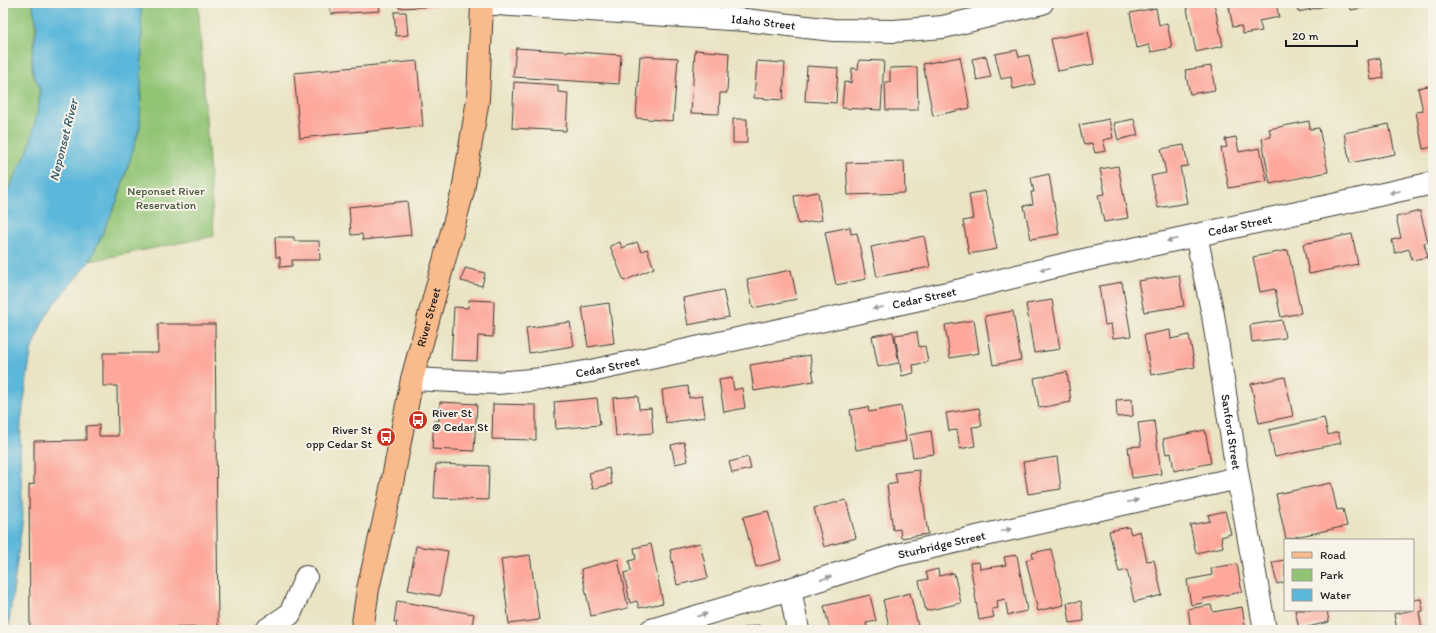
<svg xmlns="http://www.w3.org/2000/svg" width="1436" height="633" viewBox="0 0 1436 633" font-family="Itim,sans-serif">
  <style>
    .green { fill: #91c475; stroke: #567048 }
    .water { fill: #5cb7da; stroke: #3c6a7b }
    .building { fill: #fda89b }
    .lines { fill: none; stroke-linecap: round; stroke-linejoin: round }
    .minor-casing { stroke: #3b3a35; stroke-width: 24 }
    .major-casing { stroke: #3b3a35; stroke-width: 24 }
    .minor { stroke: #fff; stroke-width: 22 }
    .major { stroke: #fabb8c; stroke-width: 22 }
    .oneway { fill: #999 }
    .labels { text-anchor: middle; stroke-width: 4; stroke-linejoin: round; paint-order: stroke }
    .street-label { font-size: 12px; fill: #1c1c1c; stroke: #f7f3e8 }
    .park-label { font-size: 12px; fill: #45573b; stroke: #f7f3e8 }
    .poi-label { font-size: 12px; fill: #1c1c1c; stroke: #f7f3e8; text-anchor: start }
    .water-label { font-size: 13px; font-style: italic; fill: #365a68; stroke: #f7f3e8 }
  </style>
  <rect width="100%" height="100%" fill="#f7f3e8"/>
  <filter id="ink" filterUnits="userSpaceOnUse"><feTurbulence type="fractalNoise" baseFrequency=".025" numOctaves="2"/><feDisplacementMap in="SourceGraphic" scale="8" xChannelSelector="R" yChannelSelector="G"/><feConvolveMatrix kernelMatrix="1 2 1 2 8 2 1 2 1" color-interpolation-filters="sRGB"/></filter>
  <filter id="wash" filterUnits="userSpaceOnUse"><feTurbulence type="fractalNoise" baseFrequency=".012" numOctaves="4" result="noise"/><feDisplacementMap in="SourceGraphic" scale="16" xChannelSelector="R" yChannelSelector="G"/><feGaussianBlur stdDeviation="0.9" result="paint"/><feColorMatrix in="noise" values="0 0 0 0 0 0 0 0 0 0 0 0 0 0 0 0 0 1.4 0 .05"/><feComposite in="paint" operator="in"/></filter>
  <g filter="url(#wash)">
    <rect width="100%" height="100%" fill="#eae4c5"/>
    <path class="green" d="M3 3H32C40 21 33 39 32 58 32 62 32 68 33 73 34 79 39 84 39 90 42 120 20 176 3 200Z
      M141 3H198L214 236 90 261 117 201 140 127 142 47Z"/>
    <path class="water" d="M32 3H141L142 47 140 127 117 201 90 261 54 304 42 323 31 351 21 422 20 457 23 516 8 630H3V200L29 148 39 104 40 89 33 73 32 58 37 25Z"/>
    <g id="blocks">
      <path class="building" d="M330 3H379L380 11 331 14Z
        M399 3H443V6L399 8Z
        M1192 3H1214L1223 46 1196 52 1186 4Z
        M1240 3H1276L1279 17 1259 21 1262 31 1243 34 1241 26 1233 27 1229 7Z
        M1296 3H1329L1330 5 1298 12Z
        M1349 3H1383V4L1351 10Z
        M1156 8 1159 25 1167 23 1172 48 1151 52 1149 45 1137 48 1130 13Z
        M394 12H406L408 35 396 36Z
        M1088 32 1094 64 1058 71 1051 39Z
        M516 48 621 55 619 84 513 77Z
        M695 50 729 53 727 93H720L719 114 691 113Z
        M1017 50 1019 57 1029 55 1035 84 1013 89 1011 77 1001 79 995 54Z
        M640 56 678 58 673 121 636 118Z
        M986 56 991 77 977 80 972 59Z
        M960 57 970 108 933 116 923 64Z
        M1380 58 1384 78 1371 80 1368 60Z
        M859 60 884 61 881 110 842 108 844 82 851 83 852 68 858 69Z
        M417 61 423 126 300 138 294 73Z
        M757 61 785 63 783 100 754 98Z
        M807 66 838 68 836 103 805 101Z
        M1211 66 1215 90 1190 94 1185 70Z
        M917 67 918 110H886L885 82H890V68Z
        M514 82 558 85V92L568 93 566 131 512 128Z
        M1433 85V147L1423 149 1416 112 1423 111 1418 88Z
        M733 119H747V143H733Z
        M1109 119 1113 138 1103 140 1106 151 1095 153 1092 143 1084 145 1079 125Z
        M1134 119 1138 135 1118 140 1114 123Z
        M1309 121 1310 129 1319 128 1328 172 1270 184 1262 139 1271 137 1269 129Z
        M1389 124 1395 154 1350 163 1344 133Z
        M1236 137 1239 152 1260 148 1267 181 1229 188 1221 148 1227 147 1225 139Z
        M1184 145 1188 166 1180 167 1187 203 1158 208 1151 176 1166 173 1161 149Z
        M904 161 905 193 848 195 846 163Z
        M1118 166 1128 218 1104 222 1098 195 1105 194 1100 169Z
        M1049 174 1059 234 1031 239 1024 206 1033 204 1031 192H1034L1031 178Z
        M985 191 997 249 969 254 963 221 973 219 969 194Z
        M818 192 822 220 798 224 794 196Z
        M407 201 411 235 363 240 362 234 351 235 349 207Z
        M1420 211 1428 242 1424 243 1428 257 1412 260 1409 249 1395 253 1392 240 1401 238 1396 217Z
        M850 227 851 234 857 233 866 279 836 285 825 232Z
        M1352 234 1358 264 1309 274 1303 244Z
        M924 236 930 267 877 277 871 247Z
        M275 237H294V241H319L320 260H292V266L280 267V257H276Z
        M620 242 622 248 637 242 641 251 647 249 654 268 624 281 610 246Z
        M1288 250 1301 313 1281 317 1275 289 1260 292 1253 257Z
        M465 268 485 273 482 286 461 281Z
        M791 270 797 299 753 308 747 279Z
        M1179 275 1184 306 1144 312 1138 281Z
        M1122 282 1131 336 1113 338 1111 324 1105 325 1099 286Z
        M723 290 729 317 688 325 683 298Z
        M469 300 494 301 493 337 478 336 477 361 451 360 454 307 468 308Z
        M1052 300 1060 349 1034 353 1026 304Z
        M609 303 614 343 588 347 582 307Z
        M1013 311 1021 360 993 365 985 316Z
        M974 320 979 353 950 358 945 325Z
        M1282 320 1285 338 1252 342 1250 325Z
        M570 322 574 346 529 353 526 328Z
        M158 324H215L218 627 30 629 29 485 34 484V441L86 440V426L99 425V436H118L117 386H103V353H158Z
        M1170 330 1171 339 1189 335 1195 367 1151 375 1144 335Z
        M893 332 899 363 878 367 872 336Z
        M917 332 919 347 925 346 928 362 913 365 914 373 902 376 895 335Z
        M810 355 814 381 754 391 750 365Z
        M1067 372 1071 402 1039 408 1034 378Z
        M1285 377 1293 416 1259 423 1251 384Z
        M732 378 734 390 742 388 745 408 724 412 719 380Z
        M688 386 689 398 702 396 705 417 666 423 662 390Z
        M638 396 639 409 651 408 653 433 616 436 613 398Z
        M597 398 600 425 556 429 554 402Z
        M1132 399 1133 416 1117 417 1116 400Z
        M440 402 477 404 474 451 432 449 434 421H439Z
        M493 404 536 405V440L492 439Z
        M901 406 906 441 856 450 850 410 868 407 869 412Z
        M979 408 982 426 972 427 975 446 960 449 957 430 949 431 946 413Z
        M1324 418 1328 435 1338 432 1341 443 1275 457 1269 430Z
        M1154 421 1161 474 1132 478 1128 447 1141 446 1138 423Z
        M1205 430 1211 463 1174 471 1171 453 1166 454 1163 439Z
        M931 431 934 454 913 457 909 435Z
        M684 442 688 461 675 464 671 445Z
        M748 457 751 469 732 473 729 462Z
        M1057 457 1061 489 1028 494 1023 462Z
        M436 464 489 466 488 500 434 498Z
        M609 468 612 484 593 489 589 473Z
        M919 470 928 534 901 538 900 529 893 530 887 485 897 483 895 473Z
        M1331 483 1337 510 1343 509 1347 526 1286 539 1276 494Z
        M846 500 856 538 824 547 814 508Z
        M768 511 781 560 756 567 743 517Z
        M1225 511 1231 534 1221 537 1223 547 1196 553 1190 525 1210 521 1208 515Z
        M1129 527 1131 534 1140 531 1147 561 1154 560 1162 595 1134 602 1127 570 1119 572 1109 531Z
        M700 543 708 578 677 585 670 550Z
        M651 544 663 603 639 608 637 601 630 603 624 573 631 571 629 561 636 559 634 548Z
        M416 546 448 551 440 596 408 590Z
        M1051 549 1064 605 1038 611 1026 560 1033 558 1032 553Z
        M530 555 539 620 509 624 501 559Z
        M1017 555 1027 611 1008 615 1005 599 997 601 998 608 992 609 994 617 979 620 970 563 979 562 980 569 1006 565 1004 557Z
        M618 559 628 608 591 616 581 569Z
        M1285 560V582L1277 584 1272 562Z
        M1237 564 1242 592 1202 599 1203 603 1191 605 1187 580 1212 575 1211 568Z
        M938 569 939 576 954 573 961 603 926 611 919 581 928 579 926 572Z
        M910 593 919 630H890L883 600Z
        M870 595 876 621 866 623 868 630H830L824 606Z
        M1421 599 1423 611 1419 612 1422 630H1397L1394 614 1413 610V600Z
        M397 601 474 614 471 630H399L396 626 397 622H394Z
        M1081 601 1084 621 1070 623 1067 603Z
        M1211 605 1213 612 1242 607 1246 630H1191L1188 609Z
        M1295 610H1327L1329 622 1299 629Z
        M759 625 761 630H740V629Z"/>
    </g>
  </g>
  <g filter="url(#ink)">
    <use href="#blocks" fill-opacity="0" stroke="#3b3a35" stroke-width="1"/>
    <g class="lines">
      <defs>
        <g id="minor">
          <path id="s1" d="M482 3 745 20 833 30 894 31 943 27 1042 3"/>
          <path id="s2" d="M1196 235 1213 315 1238 478 1265 630"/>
          <path id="s3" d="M412 379 497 383 542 379 591 371 961 290 1070 263 1433 183"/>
          <path d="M790 589 798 630"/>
          <path d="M266 630 290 614 306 577"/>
          <path id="s4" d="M651 630 790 589 897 555 1238 478"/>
        </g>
        <g id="major">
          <path id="s5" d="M362 630 368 589 389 499 412 379 463 191 478 99 482 3"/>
        </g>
      </defs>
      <use href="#minor" class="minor-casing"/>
      <use href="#major" class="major-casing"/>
      <use href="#minor" class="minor"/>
      <use href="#major" class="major"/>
    </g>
    <defs><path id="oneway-solid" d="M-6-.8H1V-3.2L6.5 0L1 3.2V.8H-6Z"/></defs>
    <g class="oneway">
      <use href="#oneway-solid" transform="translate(1395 192) rotate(168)"/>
      <use href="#oneway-solid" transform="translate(1172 240) rotate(167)"/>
      <use href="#oneway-solid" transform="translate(1045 269) rotate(166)"/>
      <use href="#oneway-solid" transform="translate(878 308) rotate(168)"/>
      <use href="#oneway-solid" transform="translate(1133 501) rotate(-13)"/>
      <use href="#oneway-solid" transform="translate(1006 530) rotate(-13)"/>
      <use href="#oneway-solid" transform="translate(826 578) rotate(-18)"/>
      <use href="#oneway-solid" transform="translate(702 615) rotate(-16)"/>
    </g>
  </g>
  <defs>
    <symbol id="bus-disc" viewBox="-11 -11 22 22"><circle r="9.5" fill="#c8321e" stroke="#f7f3e8"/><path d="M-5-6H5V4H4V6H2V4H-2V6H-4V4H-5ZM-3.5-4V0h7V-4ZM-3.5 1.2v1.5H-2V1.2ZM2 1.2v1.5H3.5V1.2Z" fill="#fff"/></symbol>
  </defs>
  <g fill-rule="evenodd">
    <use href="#bus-disc" x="407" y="409" width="22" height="22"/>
    <use href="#bus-disc" x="375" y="426" width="22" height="22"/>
  </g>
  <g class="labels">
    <g class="street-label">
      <text dy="4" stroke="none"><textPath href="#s1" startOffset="282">Idaho Street</textPath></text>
      <text dy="4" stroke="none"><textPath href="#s3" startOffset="845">Cedar Street</textPath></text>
      <text dy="4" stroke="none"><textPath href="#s3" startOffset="521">Cedar Street</textPath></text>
      <text dy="4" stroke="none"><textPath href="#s5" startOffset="320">River Street</textPath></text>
      <text dy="4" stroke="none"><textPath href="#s3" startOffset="197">Cedar Street</textPath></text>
      <text dy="4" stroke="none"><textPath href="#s2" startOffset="200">Sanford Street</textPath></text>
      <text dy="4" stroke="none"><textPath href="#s4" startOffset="303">Sturbridge Street</textPath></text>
    </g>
    <g class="park-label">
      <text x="166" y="195">Neponset River<tspan x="166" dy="14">Reservation</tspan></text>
    </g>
    <g class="poi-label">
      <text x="432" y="417">River St<tspan x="432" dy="14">@ Cedar St</tspan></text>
      <text x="372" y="434" text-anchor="end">River St<tspan x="372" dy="14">opp Cedar St</tspan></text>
    </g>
    <g class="water-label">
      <text transform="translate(63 140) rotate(-76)" y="5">Neponset River</text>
    </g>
  </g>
  <rect width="1436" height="633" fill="none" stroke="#f7f3e8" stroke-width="16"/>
  <rect x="1284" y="539" width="130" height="72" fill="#f7f3e8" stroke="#9f9d96"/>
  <rect x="1292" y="552" width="20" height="6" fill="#fabb8c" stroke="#9f9d96"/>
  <text x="1320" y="559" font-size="12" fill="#1c1c1c">Road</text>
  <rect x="1292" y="569" width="20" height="12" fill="#91c475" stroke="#9f9d96"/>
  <text x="1320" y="579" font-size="12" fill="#1c1c1c">Park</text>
  <rect x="1292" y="589" width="20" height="12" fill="#5cb7da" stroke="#9f9d96"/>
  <text x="1320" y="599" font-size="12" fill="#1c1c1c">Water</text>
  <path d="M1286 40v6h71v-6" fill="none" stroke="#1c1c1c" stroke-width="2"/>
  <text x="1292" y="40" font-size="12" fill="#1c1c1c" stroke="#f7f3e8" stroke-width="3" paint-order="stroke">20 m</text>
</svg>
